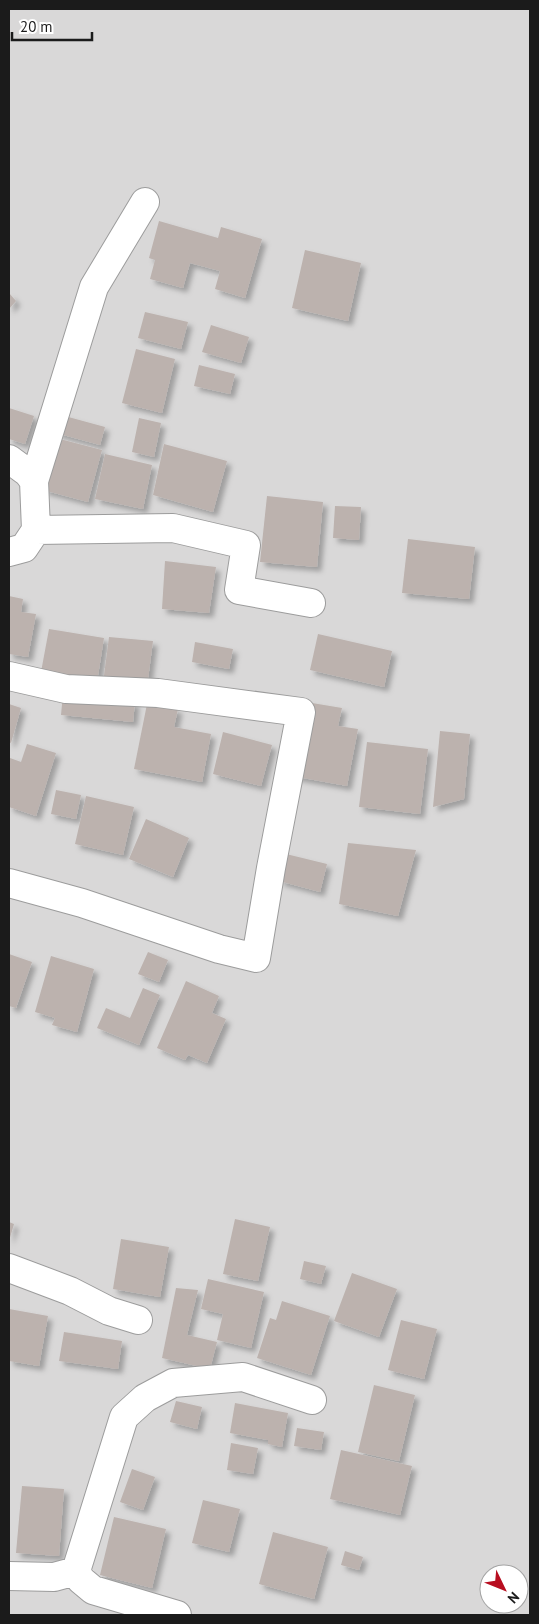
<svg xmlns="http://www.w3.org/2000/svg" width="539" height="1624" viewBox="0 0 539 1624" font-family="'PT Sans',sans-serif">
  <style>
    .residential { fill: #d9d8d8; fill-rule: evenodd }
    .building { fill: #bcb2ae; filter: url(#shadow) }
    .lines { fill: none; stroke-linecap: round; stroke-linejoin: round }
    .minor-casing { stroke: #9c9c9c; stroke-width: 30 }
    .minor { stroke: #fff; stroke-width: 28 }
  </style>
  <defs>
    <filter id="shadow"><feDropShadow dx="4.5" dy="4.5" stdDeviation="2.5" flood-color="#0004"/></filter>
  </defs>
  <rect width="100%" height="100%" fill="#ece7e1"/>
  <path class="residential" d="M9 9H530V1615H9ZM489 1574H519V1604H489Z"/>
  <path class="building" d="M159 221 218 238 221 227 262 239 245 298 215 289 220 271 190 263 183 288 150 279 155 260 149 258Z
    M305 250 361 263 348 321 292 308Z
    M9 293 16 301 9 309Z
    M145 312 188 322 181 349 138 338Z
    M211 325 249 337 241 363 202 352Z
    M136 349 175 359 162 413 122 403Z
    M199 365 235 374 230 394 194 386Z
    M9 408 34 416 25 444 9 439Z
    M61 415 105 427 100 445 56 433Z
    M139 418 161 423 154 457 132 452Z
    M56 438 102 450 88 502 43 490Z
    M164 444 227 461 213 512 153 495Z
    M105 454 152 465 143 509 95 499Z
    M267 496 323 502 317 567 260 562Z
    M335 506 361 507 359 540 333 538Z
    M408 539 475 547 469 599 402 593Z
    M165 561 216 567 209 613 162 609Z
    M9 596 23 599 21 612 36 614 28 657 9 654Z
    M49 629 104 638 97 682 41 672Z
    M318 634 392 651 384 687 310 670Z
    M109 637 153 641 147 687 103 683Z
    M195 642 233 649 229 669 192 662Z
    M63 694 135 702 133 722 61 715Z
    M306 702 342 708 338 726 358 729 347 786 292 776Z
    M9 704 21 708 11 743 9 742Z
    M147 704 178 709 174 727 211 734 202 782 134 769Z
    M440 731 470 734 464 799 433 807Z
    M223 732 272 745 261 786 213 774Z
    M367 742 428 749 420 814 359 807Z
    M27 744 56 753 36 816 9 807V761L10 758 21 762Z
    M56 790 81 795 76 819 51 814Z
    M86 796 134 807 123 855 75 844Z
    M146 819 189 838 173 877 129 859Z
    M348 843 416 850 398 916 339 904Z
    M286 854 327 864 320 892 279 881Z
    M148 952 168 960 159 982 138 974Z
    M9 954 32 962 16 1008 9 1006Z
    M51 956 94 969 77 1032 52 1025 55 1018 35 1012Z
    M186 981 219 996 212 1013 226 1019 207 1063 188 1055 185 1060 157 1048Z
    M143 988 160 995 139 1045 97 1028 106 1008 130 1018Z
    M235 1219 270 1227 258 1281 223 1274Z
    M9 1222 14 1224 9 1241Z
    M121 1239 169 1247 160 1297 113 1289Z
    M304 1261 326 1266 321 1284 300 1279Z
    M352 1273 397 1289 379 1337 334 1321Z
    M208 1279 264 1292 251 1348 217 1340 223 1314 201 1309Z
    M176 1288 198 1290 187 1335 217 1342 210 1369 162 1358Z
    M282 1301 330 1316 311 1375 257 1358 270 1318 276 1320Z
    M9 1309 48 1316 39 1366 9 1361Z
    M401 1320 437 1329 424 1379 388 1370Z
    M64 1332 122 1341 118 1369 59 1361Z
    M374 1385 415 1395 399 1461 358 1452Z
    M176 1401 202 1407 197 1429 170 1422Z
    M235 1403 288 1413 282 1447 268 1444V1440L230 1433Z
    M297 1428 324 1432 321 1450 294 1446Z
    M231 1443 258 1448 253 1474 227 1470Z
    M341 1450 412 1466 400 1515 330 1499Z
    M132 1469 155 1477 143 1510 120 1502Z
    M22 1486 64 1489 59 1556 16 1553Z
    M203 1500 240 1509 229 1552 192 1543Z
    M114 1517 166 1529 152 1588 100 1575Z
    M273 1532 328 1547 314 1599 259 1584Z
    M345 1551 363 1557 359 1570 341 1565Z"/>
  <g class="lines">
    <defs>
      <path id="minor" d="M9 459 28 473 34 481
        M36 530 173 528 246 545 239 590 311 603
        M9 552 24 548 36 530 34 481 94 287 145 202
        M9 676 66 689 158 693 301 712 271 868 256 958 219 949 82 903 9 883
        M9 1268 70 1291 109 1311 138 1320
        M76 1571 81 1580 93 1590 177 1615
        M9 1576 54 1577 76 1571 124 1417 145 1398 173 1383 243 1377 312 1400"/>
    </defs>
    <use href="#minor" class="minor-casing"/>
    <use href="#minor" class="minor"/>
  </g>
  <rect width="539" height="1624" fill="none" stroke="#1b1b1b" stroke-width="20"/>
  <g transform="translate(504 1589) rotate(133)"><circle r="24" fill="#ffffff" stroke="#a4a4a4"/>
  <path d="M0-4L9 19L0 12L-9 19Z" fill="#b80e20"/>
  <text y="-8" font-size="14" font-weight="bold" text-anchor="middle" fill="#1b1b1b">N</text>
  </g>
  <path d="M12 32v8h80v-8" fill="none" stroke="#1b1b1b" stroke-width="2.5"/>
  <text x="20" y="32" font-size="15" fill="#1b1b1b" stroke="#ffffff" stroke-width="4" paint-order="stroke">20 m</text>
</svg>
